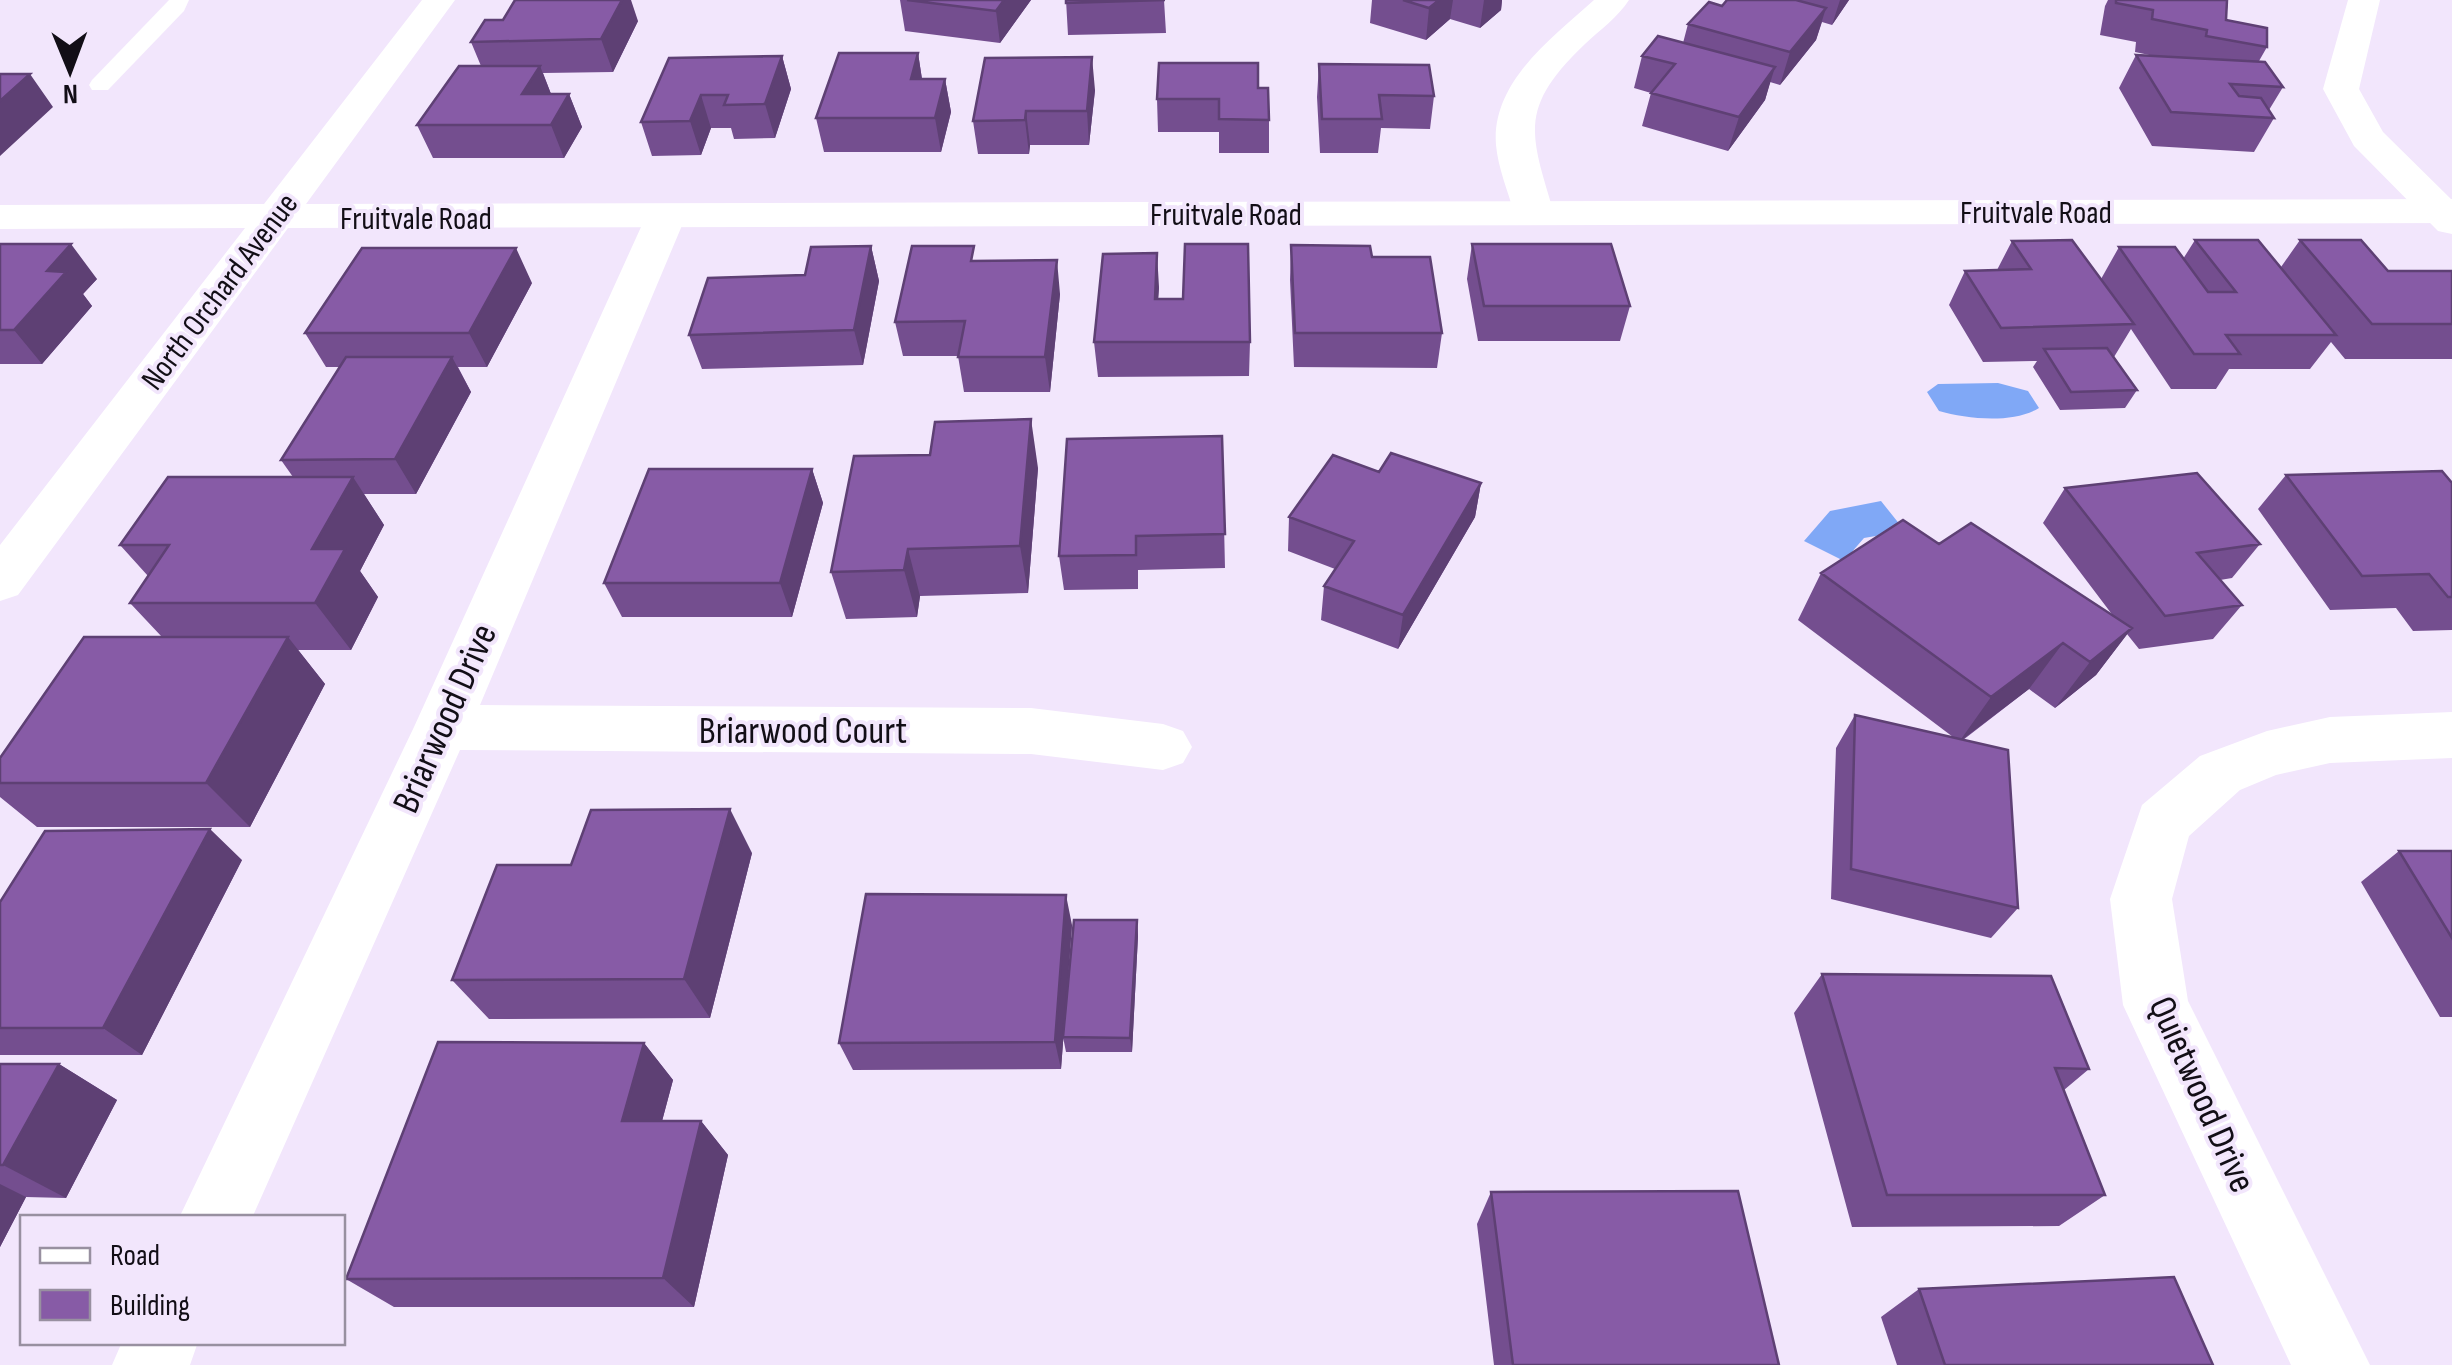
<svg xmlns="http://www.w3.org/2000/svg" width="2452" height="1365" viewBox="0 0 2452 1365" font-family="'Sofia Sans Condensed',sans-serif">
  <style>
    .water { fill: #80a8f6 }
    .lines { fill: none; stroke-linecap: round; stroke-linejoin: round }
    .lane { fill: #fff; fill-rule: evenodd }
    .street { fill: #fff; fill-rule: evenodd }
    .secondary { fill: #fff; fill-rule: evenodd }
    .wall { fill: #744e8f }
    .shaded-wall { fill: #5e4074 }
    .building { fill: #875ba6; stroke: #5e4074; stroke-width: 2.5 }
    .labels { text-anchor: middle; stroke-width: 8; stroke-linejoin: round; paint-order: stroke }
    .far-street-label { font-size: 32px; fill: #120e16; stroke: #f2e6fc }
    .street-label { font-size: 38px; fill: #120e16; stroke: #f2e6fc }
  </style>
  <rect width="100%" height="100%" fill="#f2e6fc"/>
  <path class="water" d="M1998 383 2028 391 2039 408C2013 424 1967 419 1939 411L1927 392 1938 384Z
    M1881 501 1905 531 1864 538 1844 561 1804 541 1830 511Z"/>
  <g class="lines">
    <path class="lane" d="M169 0H189L184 11 108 90H92L89 85 92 80Z"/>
    <path class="street" d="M1594 0H1629C1618 17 1600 30 1585 44 1518 108 1530 133 1554 213L1548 221 1534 225 1520 221 1514 213C1508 191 1498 168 1496 145 1491 82 1553 37 1594 0Z
      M2348 0H2380L2359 89 2383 132 2452 200V234L2438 231 2354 146 2323 89Z
      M666 204 680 208 686 216 480 705 1031 708 1163 724 1183 731 1192 747 1183 763 1163 770 1031 754 460 750 252 1218H179L414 727 646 216 652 208Z
      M2452 712V758L2330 763 2276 775 2240 790 2189 836 2172 899 2188 1001 2370 1365H2291L2123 1005 2110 899 2142 805 2200 756 2267 731 2330 717Z
      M122 1342H198L190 1365H112Z"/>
    <path class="secondary" d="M422 0H455L306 204 2452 199V223L288 228 18 595 0 601V545L245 228 0 229V205L264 204Z"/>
  </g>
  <path class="wall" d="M900 0H1031L1000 43 905 31Z
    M1066 0H1164L1166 33 1068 35Z
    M1372 0H1502L1501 10 1480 28 1450 19 1426 40 1370 23Z
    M1727 0H1849L1832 25 1822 22 1816 40 1780 85 1770 82 1765 100 1728 151 1642 126 1651 93 1634 88 1642 56 1683 43 1688 24 1722 6Z
    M2108 0H2228L2226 20 2267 47 2259 61 2283 87 2269 110 2274 118 2254 152 2152 146 2119 88 2136 55 2154 56 2135 52 2136 42 2100 35 2105 6Z
    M638 21 613 72 543 73 551 94H569L582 127 564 158H433L417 125 481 66 471 42Z
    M918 53 922 79H945L951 112 941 152H824L816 118Z
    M782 56 791 89 775 138 734 139 731 128H711L701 155 652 156 641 122Z
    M1319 64 1434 96 1430 129 1381 128 1378 153H1320L1317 97Z
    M1258 88 1269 120V153H1219V132H1158L1157 99Z
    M1095 90 1089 145H1030L1029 154H978L973 121Z
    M2195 240 2281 267 2300 240 2388 271H2452V359H2345L2331 342 2310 369H2229L2216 389H2171L2131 329 2114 357 2137 390 2125 408 2060 410 2033 367 2037 361 1983 362 1949 305 1965 271 1997 270 2012 241 2101 279 2119 247 2183 259Z
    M0 244 97 279 83 294 92 306 42 364H0Z
    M1472 244 1630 306 1620 341H1478L1467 279Z
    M1291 245 1372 257 1442 333 1437 368 1294 367 1290 280Z
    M871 246 879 281 863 365 702 369 689 335Z
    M976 261 1060 294 1050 392H964L958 356H903L895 322Z
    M532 283 487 367H458L471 392 416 494H364L384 525 360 571 378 597 351 650H298L325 684 250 827H37L0 797V758L162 637 130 603 148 576 120 545 293 477 281 460 340 367H326L305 333Z
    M1159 287 1158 299 1250 342 1249 376 1098 377 1094 342Z
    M1222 436 1225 568 1138 570V589L1064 590 1059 556Z
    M1038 468 1028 593 920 596 917 617 846 619 831 572Z
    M812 469 823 503 792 617H622L604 583Z
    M1379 472 1481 483 1475 517 1398 649 1321 620 1324 586 1335 569 1288 551 1289 517Z
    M2286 475 2452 483V630L2413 631 2396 608 2330 610 2258 509Z
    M2065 488 2260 544 2232 578 2220 580 2242 605 2213 639 2139 649 2127 634 2096 675 2055 708 2029 689 1963 740 2018 908 1991 938 1831 899 1836 748 1855 715 1953 737 1798 620 1821 573 1939 544 2114 617 2043 523Z
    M2399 851H2452V1017H2440L2361 882Z
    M752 853 710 1018 489 1019 452 980 571 865Z
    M242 860 142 1055H0V902Z
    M1137 920 1138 936 1132 1052H1066L1063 1037Z
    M1072 925 1061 1069 853 1070 839 1043Z
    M1822 974 2089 1069 2064 1090 2105 1195 2059 1226 1852 1227 1794 1013Z
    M644 1043 673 1080 662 1121H701L728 1155 694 1307H394L346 1279Z
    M0 1064H59L117 1100 66 1198 26 1197 0 1247Z
    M1491 1192 1779 1365H1494L1477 1224Z
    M1919 1289 2213 1365H1897L1881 1317Z"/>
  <path class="shaded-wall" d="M622 0H631L638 21 613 72 601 39Z
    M1004 0H1031L1000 43 996 11Z
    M1439 0H1453L1450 19 1426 40 1429 8Z
    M1484 0H1502L1501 10 1480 28Z
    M1840 0H1849L1832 25Z
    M1826 8 1816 40 1780 85 1790 52Z
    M918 53 923 86 911 79Z
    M782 56 791 89 775 138 765 104Z
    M1092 57 1095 90 1089 145 1087 111Z
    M540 66 553 99 522 94Z
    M1775 67 1765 100 1728 151 1739 117Z
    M30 74 53 107 0 156V101Z
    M945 79 951 112 941 152 935 118Z
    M569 94 582 127 564 158 551 125Z
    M701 95 711 128 701 155 690 121Z
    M1026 111 1030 145 1029 154 1025 120Z
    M71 244 97 279 83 294 92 306 42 364 14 330 47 271Z
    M871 246 879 281 863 365 854 330Z
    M516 248 532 283 487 367 469 333Z
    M1157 253 1159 287 1156 333 1155 299Z
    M1057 260 1060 294 1050 392 1045 357Z
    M452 357 471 392 416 494 395 459Z
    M1031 419 1038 468 1028 593 1020 546Z
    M812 469 823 503 792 617 780 583Z
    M353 477 384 525 360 571 378 597 351 650 315 603 312 549Z
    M1481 483 1475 517 1398 649 1403 615Z
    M908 549 920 596 917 617 904 570Z
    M2132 628 2096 675 2055 708 2090 662Z
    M288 637 325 684 250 827 206 783Z
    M2063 643 2029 689 1959 742 1991 697Z
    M730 809 752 853 710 1018 684 979Z
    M210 829 242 860 142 1055 103 1028Z
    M1066 895 1072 925 1061 1069 1055 1042Z
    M1137 920 1138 936 1132 1052 1130 1038Z
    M644 1043 673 1080 653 1155 622 1121Z
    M59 1064 117 1100 66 1198 3 1165Z
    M701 1121 728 1155 694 1307 663 1278Z
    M0 1184 26 1197 0 1247Z"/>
  <path class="building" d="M515 0H622L601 39 471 42 485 20H503Z
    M907 0H1004L996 11Z
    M1066 0H1165L1066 3Z
    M1403 0H1439L1429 8Z
    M1727 0H1796L1826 8 1790 52 1688 24 1709 2 1722 6Z
    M2116 0H2227L2226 20 2267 28V47L2206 36 2207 30 2152 19 2153 10 2116 3Z
    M1658 36 1775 67 1739 117 1651 93 1675 64 1642 56Z
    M839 53H918L911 79H945L935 118H816Z
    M2136 55 2265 62 2283 87 2230 84 2239 96 2261 98 2274 118 2171 112Z
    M782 56 765 104 724 105 728 95H701L690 121 641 122 669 58Z
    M1092 57 1087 111H1026L1025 120 973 121 985 58Z
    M1159 63H1258V88H1268L1269 120 1219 119V99H1157Z
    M1319 64 1429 65 1434 96 1379 95 1382 119H1322Z
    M459 66H540L522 94H569L551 125H417Z
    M0 74H30L0 101Z
    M2072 240 2134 324 2001 328 1965 271 2031 269 2012 241Z
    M2195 240H2258L2336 335H2226L2240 354H2194L2119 247H2175L2208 292H2236Z
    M2300 240H2361L2388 271H2452V324H2372Z
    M0 244H71L47 271 66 272 14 330H0Z
    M1185 244H1248L1250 342H1094L1103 254 1157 253 1155 299H1183Z
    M1472 244H1611L1630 306H1484Z
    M1291 245 1370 246 1372 257H1430L1442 333H1295Z
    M871 246 854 330 689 335 708 278 805 275 811 247Z
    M912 246H974L971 261 1057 260 1045 357H958L965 321 895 322Z
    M362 248H516L469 333H305Z
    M2107 348 2137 390 2071 392 2044 349Z
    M346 357H452L395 459 281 460Z
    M1031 419 1020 546 908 549 904 570 831 572 854 456 930 455 935 422Z
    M1222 436 1225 534 1136 536V555L1059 556 1067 439Z
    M1391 453 1481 483 1403 615 1324 586 1354 541 1289 517 1333 455 1379 472Z
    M649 469H812L780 583H604Z
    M2442 471 2452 483V597H2448L2429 574 2362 576 2286 475Z
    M2197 473 2260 544 2197 553 2242 605 2165 616 2065 488Z
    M168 477H353L312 549H345L315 603H130L169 545H120Z
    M1903 520 1939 544 1971 523 2132 628 2090 662 2063 643 1991 697 1821 573Z
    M84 637H288L206 783H0V758Z
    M1855 715 2008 750 2018 908 1851 869Z
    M730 809 684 979 452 980 497 865H571L591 810Z
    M210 829 103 1028H0V902L45 831Z
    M2399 851H2452V938Z
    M866 894 1066 895 1055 1042 839 1043Z
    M1074 920H1137L1130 1038 1063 1037Z
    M1822 974 2051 976 2089 1069 2055 1068 2105 1195H1887Z
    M438 1042 644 1043 622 1121H701L663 1278 346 1279Z
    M0 1064H59L3 1165H0Z
    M1738 1191 1779 1365H1513L1491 1192Z
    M2174 1277 2213 1365H1945L1919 1289Z"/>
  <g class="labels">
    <g class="far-street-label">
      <text x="2036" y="223">Fruitvale Road</text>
      <text x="1226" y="225">Fruitvale Road</text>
      <text x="416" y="229">Fruitvale Road</text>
      <text transform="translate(219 291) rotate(-53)" y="11">North Orchard Avenue</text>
    </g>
    <g class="street-label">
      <text transform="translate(444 718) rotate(-66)" y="13">Briarwood Drive</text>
      <text x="803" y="743">Briarwood Court</text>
      <text transform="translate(2203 1094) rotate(66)" y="13">Quietwood Drive</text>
    </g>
  </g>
  <rect x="20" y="1215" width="325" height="130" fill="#f2e6fc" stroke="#9890a0" stroke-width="2.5"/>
  <rect x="40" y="1248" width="50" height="15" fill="#ffffff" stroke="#9890a0" stroke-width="2.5"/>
  <text x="110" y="1265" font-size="30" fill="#120e16">Road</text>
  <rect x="40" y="1290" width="50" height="30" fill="#875ba6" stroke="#9890a0" stroke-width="2.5"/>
  <text x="110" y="1315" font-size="30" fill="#120e16">Building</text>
  <g transform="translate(70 70) rotate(179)" stroke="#f2e6fc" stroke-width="8" paint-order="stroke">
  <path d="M0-8L18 38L0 25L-18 38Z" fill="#120e16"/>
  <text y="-15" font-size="28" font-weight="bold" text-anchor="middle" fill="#120e16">N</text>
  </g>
</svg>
